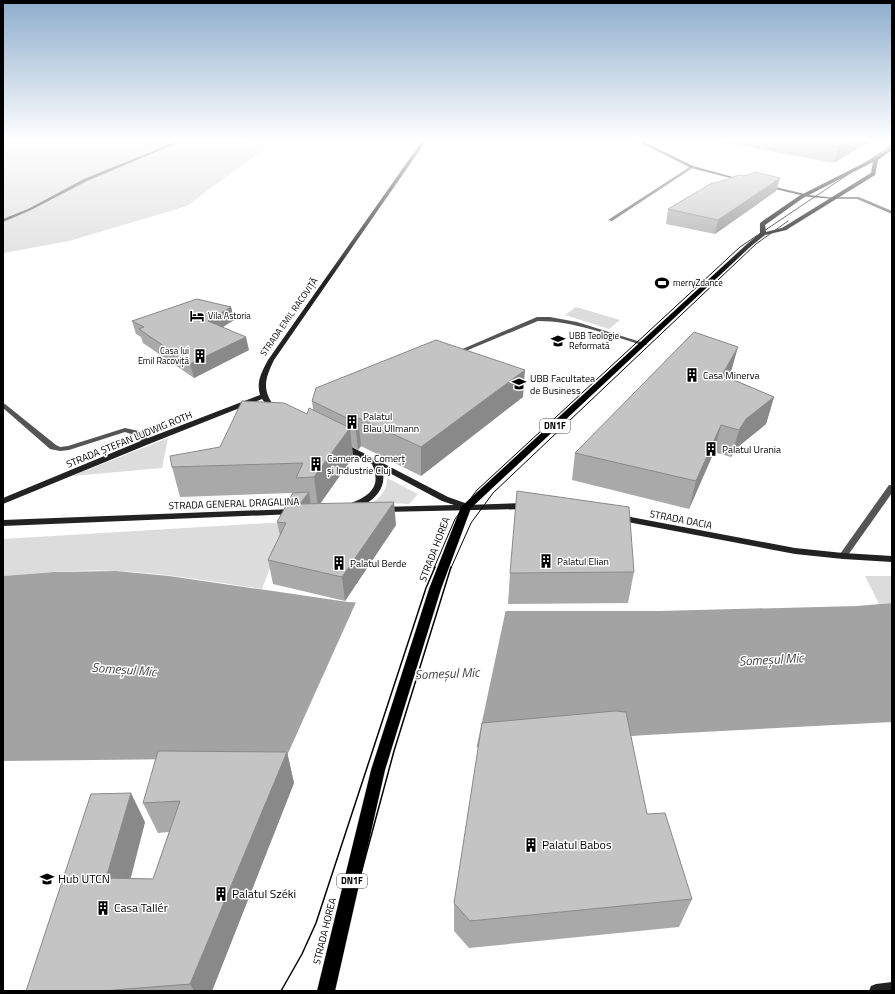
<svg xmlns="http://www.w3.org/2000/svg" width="895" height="994" viewBox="0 0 895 994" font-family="'Titillium Web',sans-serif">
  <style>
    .green { fill: #dcdcdc }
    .water { fill: #a3a3a3 }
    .pier { fill: #fff }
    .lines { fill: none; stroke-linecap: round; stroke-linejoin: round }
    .primary-casing { stroke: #dbdbdb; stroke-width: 1 }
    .street { fill: #555; fill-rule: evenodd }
    .secondary { fill: #222; fill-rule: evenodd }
    .primary { fill: #000; fill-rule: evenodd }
    .tram-far1 { stroke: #000; stroke-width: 1 }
    .tram { stroke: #000; stroke-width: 1.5 }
    .wall { fill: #a9a9a9 }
    .shaded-wall { fill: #898989 }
    .building { fill: #c4c4c4; stroke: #898989 }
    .labels { text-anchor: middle; stroke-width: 3; stroke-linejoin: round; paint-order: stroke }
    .far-poi-label { font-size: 9px; fill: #000; stroke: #fff; text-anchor: start }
    .far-street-label { font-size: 9px; fill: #000; stroke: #fff }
    .shield { fill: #fff; stroke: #4c4c4c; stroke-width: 1 }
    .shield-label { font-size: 9px; font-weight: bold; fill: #000 }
    .poi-label { font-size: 10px; fill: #000; stroke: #fff; text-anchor: start }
    .street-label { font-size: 10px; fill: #000; stroke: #fff }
    .near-poi-label { font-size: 12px; fill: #000; stroke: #fff; text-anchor: start }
    .near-water-label { font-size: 13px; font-style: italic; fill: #444; stroke: #fff }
  </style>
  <rect width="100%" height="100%" fill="#fff"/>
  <path class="green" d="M3 141H241L265 148 187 206 69 241 3 253Z
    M576 307 620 320 609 329 565 315Z
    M168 438 162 468 72 476Z
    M387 478 418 494 409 504 374 502C383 494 387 490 387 478Z
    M287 522 262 589C214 582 165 573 116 571 79 569 40 573 3 576V539Z
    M865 576H892V603L879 604Z"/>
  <path class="water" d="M116 571 169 576 348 602 502 611H659L857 606 892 603V722L646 735 443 750 291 758 3 761V576L54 572Z"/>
  <path class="pier" d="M357 600 506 609 476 750 285 760Z"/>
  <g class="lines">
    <defs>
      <path id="primary" d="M892 147V150L878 160 875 175 786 230 765 235 750 247 471 508 441 589 385 770 335 991H317L371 770 429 589 461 507 746 245 760 233V223L799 196 874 158ZM873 162 871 173 782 228 766 232 765 225 803 198Z"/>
    </defs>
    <use href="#primary" class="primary-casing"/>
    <path class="street" d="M177 141H182L87 181 31 210 3 222V219L28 209 84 179Z
      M691 166 694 167 612 221 608 220Z
      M835 197H859L892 211V214L857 199H834Z
      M537 317H550L577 322 647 344 646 345H642C608 335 574 321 538 321L456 355H452L451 354Z
      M3 403 5 404 56 445 60 447 68 446 125 428 143 432 150 442 146 444H143L137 436 125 432 69 450 60 451 50 449 3 408Z
      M889 485H892V493L846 558H840L839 556 840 554Z"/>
    <path class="secondary" d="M422 141H426L274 360C264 381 262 390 276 409L275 410H271L262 399 149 444 3 504V498L143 440 260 395C256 382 262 371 268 360Z
      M637 141H642L693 166 744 180 742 181 691 168Z
      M767 185 809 195 837 198 835 199 809 197 766 187Z
      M340 444H346L448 497 465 503 466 505 526 503 530 506 526 509 384 512 380 509 381 507 454 505 442 501 382 469C387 484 378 497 365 504 360 506 355 509 349 508L348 506 349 504C370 496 382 487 372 464L340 448 339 446Z
      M292 509 295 510 296 512 295 514 3 526V520Z
      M620 515 795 548 843 553 892 556V562L843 559 795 554 617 520 616 518 617 516Z
      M892 982V991H869L871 986 876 984Z"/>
    <use href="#primary" class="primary"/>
    <path class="tram-far1" d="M434 568 455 519 477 490 740 247 892 145
      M451 568 471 523 493 493 756 244 788 221"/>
    <path class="tram" d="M281 991 302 954 316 923 426 588 435 567
      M321 991 330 971 346 929 394 751 451 567"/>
  </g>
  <path class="wall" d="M723 141H870L834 163 722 142Z
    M744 176 780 178 776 191 715 234 666 224 668 209 716 183Z
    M231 307 234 320 223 327 249 350 194 378 143 343 141 337 136 334 132 321Z
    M731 372 728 377 774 397 766 424 739 446 731 457 714 452 689 509 572 480 575 453Z
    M523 397 421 476 361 446 358 450 352 447 353 457 320 503 396 525 345 601 273 584 268 560 280 536 277 522 290 504V498L292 493 180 497 172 467 220 447 307 414 313 409 312 401Z
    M634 572 628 603 508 604 510 573Z
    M287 752 294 783 212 991H26L145 822 131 878 153 879 169 832 158 833 143 803Z
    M647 814 692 899 679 927 469 948 454 931V903Z"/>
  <path class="shaded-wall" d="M849 141H870L834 163 839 147Z
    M780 178 776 191 715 234 718 220Z
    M231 307 234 320 211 334 208 321Z
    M246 337 249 350 194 378 190 364Z
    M738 347 731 372 715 401 722 375Z
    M525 370 523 397 421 476V447Z
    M774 397 766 424 739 446 731 457 739 430 746 419Z
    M358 418 361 446 358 450 355 422Z
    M721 425 714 452 689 509 696 481Z
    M350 428 353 457 318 507 314 477Z
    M309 492 312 515 300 504Z
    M394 502 396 525 345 601 342 577Z
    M287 752 294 783 212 991H194L190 984Z
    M131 793 145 822 123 906 106 878Z"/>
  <path class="building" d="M807 141H849L839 147Z
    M755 172 780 178 718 220 668 209 712 183H716L739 175 744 176Z
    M197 299 231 307 208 321 246 337 190 364 139 329 144 327 132 321Z
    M694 332 738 347 722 375 774 397 746 419 739 430 721 425 696 481 575 453Z
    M436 340 525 370 421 447 358 418 355 422 312 401 316 388Z
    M242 401 284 403 307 414 309 408 350 428 314 477 296 478 303 463 172 467 170 456 220 447Z
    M517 491 629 507 634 572 510 573Z
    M309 492 300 504 394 502 342 577 268 560 286 523 277 522 287 504H299L290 498 293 493Z
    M615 711 626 712 647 814 665 813 692 899 470 921 454 903 482 723Z
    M158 751 287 752 190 984 101 991H26L91 794 131 793 106 878 153 879 180 801 143 803Z"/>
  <linearGradient id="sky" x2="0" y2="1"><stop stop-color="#8cadcc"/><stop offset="0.5" stop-color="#fff"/><stop offset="1" stop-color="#fff" stop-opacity="0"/></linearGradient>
  <rect width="895" height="280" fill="url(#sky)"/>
  <defs>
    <symbol id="stadium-bare" viewBox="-9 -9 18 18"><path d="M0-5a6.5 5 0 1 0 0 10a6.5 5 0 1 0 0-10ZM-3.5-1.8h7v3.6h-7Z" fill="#000" stroke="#fff" stroke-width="2.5" paint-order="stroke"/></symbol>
    <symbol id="hotel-bare" viewBox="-9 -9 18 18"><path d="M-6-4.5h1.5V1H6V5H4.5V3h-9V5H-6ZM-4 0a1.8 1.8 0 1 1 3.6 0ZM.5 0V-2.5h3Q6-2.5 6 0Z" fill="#000" stroke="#fff" stroke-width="2.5" paint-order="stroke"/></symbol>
    <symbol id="university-bare" viewBox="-9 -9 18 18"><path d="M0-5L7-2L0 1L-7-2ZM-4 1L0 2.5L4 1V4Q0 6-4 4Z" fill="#000" stroke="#fff" stroke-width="2.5" paint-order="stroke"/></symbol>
    <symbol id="building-bare" viewBox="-9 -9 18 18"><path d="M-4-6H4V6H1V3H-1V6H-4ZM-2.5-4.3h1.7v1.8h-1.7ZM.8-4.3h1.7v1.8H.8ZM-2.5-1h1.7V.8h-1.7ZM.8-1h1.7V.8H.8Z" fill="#000" stroke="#fff" stroke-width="2.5" paint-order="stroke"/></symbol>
  </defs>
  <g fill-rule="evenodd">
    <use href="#stadium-bare" x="652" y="273" width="20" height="20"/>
    <use href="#hotel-bare" x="187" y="306" width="20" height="20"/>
    <use href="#university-bare" x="548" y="331" width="20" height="20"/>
    <use href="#building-bare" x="190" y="346" width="20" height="20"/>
    <use href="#building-bare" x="682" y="365" width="20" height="20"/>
    <use href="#university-bare" x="509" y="374" width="20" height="20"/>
    <use href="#building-bare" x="342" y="412" width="20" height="20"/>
    <use href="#building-bare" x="701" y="439" width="20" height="20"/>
    <use href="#building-bare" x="306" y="454" width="20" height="20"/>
    <use href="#building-bare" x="536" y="551" width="20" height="20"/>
    <use href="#building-bare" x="329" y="553" width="20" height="20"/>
    <use href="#building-bare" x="521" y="835" width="20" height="20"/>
    <use href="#university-bare" x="37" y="869" width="20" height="20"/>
    <use href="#building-bare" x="211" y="884" width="20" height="20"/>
    <use href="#building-bare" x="93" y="898" width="20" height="20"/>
  </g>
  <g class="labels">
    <g class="far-poi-label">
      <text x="673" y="286">merryZdance</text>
      <text x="208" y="319">Vila Astoria</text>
      <text x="569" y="339">UBB Teologie<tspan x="569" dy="10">Reformată</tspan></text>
      <text x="189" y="354" text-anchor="end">Casa lui<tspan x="189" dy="10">Emil Racoviță</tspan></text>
    </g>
    <g class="far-street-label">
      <text transform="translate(289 317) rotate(-55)" y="3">STRADA EMIL RACOVIȚĂ</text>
    </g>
    <g class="shield">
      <rect x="540" y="419" width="30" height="14" rx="3"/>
      <rect x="337" y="874" width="30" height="14" rx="3"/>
    </g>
    <g class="shield-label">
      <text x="555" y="429">DN1F</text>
      <text x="352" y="884">DN1F</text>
    </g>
    <g class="poi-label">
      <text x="703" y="379">Casa Minerva</text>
      <text x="530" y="382">UBB Facultatea<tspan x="530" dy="12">de Business</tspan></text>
      <text x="363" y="420">Palatul<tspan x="363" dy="12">Blau Ullmann</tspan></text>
      <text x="722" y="453">Palatul Urania</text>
      <text x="327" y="462">Camera de Comerț<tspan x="327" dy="12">și Industrie Cluj</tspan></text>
      <text x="557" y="565">Palatul Elian</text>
      <text x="350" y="567">Palatul Berde</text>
    </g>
    <g class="street-label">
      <text transform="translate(129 439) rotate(-22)" y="4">STRADA ȘTEFAN LUDWIG ROTH</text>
      <text transform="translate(234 503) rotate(-2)" y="4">STRADA GENERAL DRAGALINA</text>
      <text transform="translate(681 519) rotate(11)" y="4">STRADA DACIA</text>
      <text transform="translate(434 549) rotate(-69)" y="4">STRADA HOREA</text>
      <text transform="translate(324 931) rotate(-76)" y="4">STRADA HOREA</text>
    </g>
    <g class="near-poi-label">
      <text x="542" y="849">Palatul Babos</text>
      <text x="58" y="883">Hub UTCN</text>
      <text x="232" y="898">Palatul Széki</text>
      <text x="114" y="912">Casa Tallér</text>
    </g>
    <g class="near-water-label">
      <text transform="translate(771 659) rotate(-3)" y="5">Someșul Mic</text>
      <text transform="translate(124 669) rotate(4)" y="5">Someșul Mic</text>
      <text transform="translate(447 673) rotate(-2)" y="5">Someșul Mic</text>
    </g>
  </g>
  <rect width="895" height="994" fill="none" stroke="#000000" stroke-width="8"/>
</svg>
